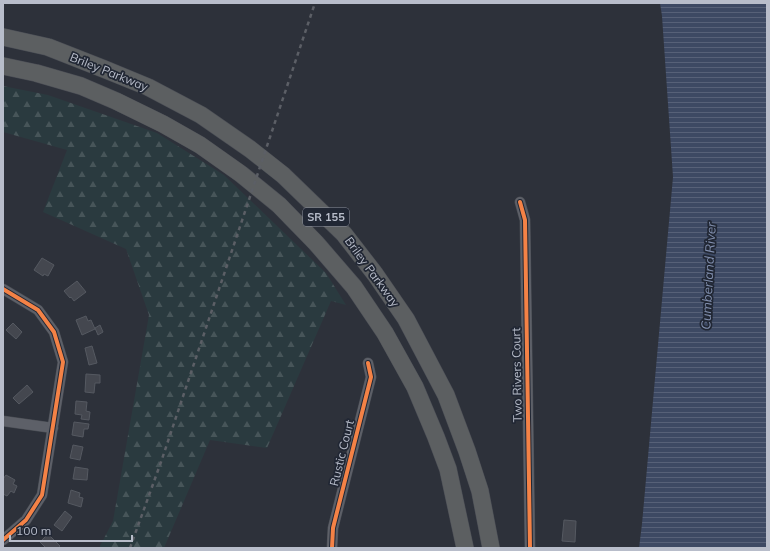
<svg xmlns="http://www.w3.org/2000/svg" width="770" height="551" viewBox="0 0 770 551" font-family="Mulish,sans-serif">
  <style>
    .forest { fill: url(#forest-firs) }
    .water { fill: url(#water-rules) }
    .building { fill: #44474f; stroke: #555961 }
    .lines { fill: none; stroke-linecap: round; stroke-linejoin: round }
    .minor-casing { stroke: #494c53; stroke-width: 11 }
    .motorway-casing { stroke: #4a4d55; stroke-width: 18 }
    .minor { stroke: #5d6068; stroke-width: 10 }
    .motorway { stroke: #5c5f61; stroke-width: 17 }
    .rail { stroke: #5c5f66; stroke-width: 2.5; stroke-dasharray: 4 4; stroke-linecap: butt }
    .cycleway-casing { stroke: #212734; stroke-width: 6 }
    .cycleway { stroke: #f48246; stroke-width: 4 }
    .labels { text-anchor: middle; stroke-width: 3.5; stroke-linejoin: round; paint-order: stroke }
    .shield { fill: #212734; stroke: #8b909d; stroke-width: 1 }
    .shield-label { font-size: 11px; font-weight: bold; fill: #b8bdca }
    .street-label { font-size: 12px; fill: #b8bdca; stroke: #212734 }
    .water-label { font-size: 13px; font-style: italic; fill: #8290af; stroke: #212734 }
  </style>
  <defs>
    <pattern id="forest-firs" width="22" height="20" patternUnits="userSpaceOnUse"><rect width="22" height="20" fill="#2a3a3f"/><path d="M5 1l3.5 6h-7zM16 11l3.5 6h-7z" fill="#475559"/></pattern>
    <pattern id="water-rules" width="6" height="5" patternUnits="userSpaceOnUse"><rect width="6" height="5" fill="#3d4963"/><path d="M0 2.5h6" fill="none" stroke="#576178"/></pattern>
  </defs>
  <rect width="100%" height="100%" fill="#2d313a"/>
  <path class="forest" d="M3 86 48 95 157 133 224 175 326 273 346 305 331 301 267 448 210 440 164 548H99L113 521 149 315 126 249 43 212 67 150 3 132Z"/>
  <path class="water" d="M660 3H767V548H639L642 524 673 177 662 16Z"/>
  <path class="building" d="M42 258 54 265 48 276 44 274 43 276 34 270Z
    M77 281 86 292 74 301 71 297 70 298 64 291Z
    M86 316 88 321 91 320 95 329 82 335 76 320Z
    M13 323 22 332 16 339 6 330Z
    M100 325 103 332 98 335 95 328Z
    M92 346 97 363 89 365 85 348Z
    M86 374 100 375V383H95L94 393 85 392Z
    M27 385 33 392 19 404 13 398Z
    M76 401 87 402 86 411 90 412 89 420 81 419 82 415 75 414Z
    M74 422 89 424 88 429H84L83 437 72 435Z
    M73 445 83 447 80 460 70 458Z
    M75 467 88 469 87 480 73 479Z
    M6 475 15 480 13 484 17 486 14 493 11 491 7 496 3 494V479Z
    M71 490 80 493 79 497 83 498 81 507 68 503Z
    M65 511 72 517 62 531 54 525Z
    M564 520 576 521 575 542 562 541Z
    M48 534 60 546 58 548H46L40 542Z"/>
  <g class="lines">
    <defs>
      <path id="minor" d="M520 202 525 220 530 548
        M3 289 38 310 54 332 63 362 42 495 26 520 3 540
        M3 421 53 428
        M332 548 333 528 371 377 368 363"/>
      <path id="motorway" d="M3 37 48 47 104 69 148 87 201 115 250 149 283 175 344 234 375 274 406 319 446 395 467 451 480 491 491 548
        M3 66 36 73 81 86 116 101 163 124 200 145 241 174 279 205 316 243 354 287 385 333 415 387 436 437 448 469 465 548"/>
    </defs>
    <use href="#minor" class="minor-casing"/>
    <use href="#motorway" class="motorway-casing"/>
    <use href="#minor" class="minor"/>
    <use href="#motorway" class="motorway"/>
    <path class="rail" d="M130 548 161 462 315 3"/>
    <defs>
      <path id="cycleway" d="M520 202 525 220 530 548
        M3 289 38 310 54 332 63 362 42 495 26 520 3 540
        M332 548 333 528 371 377 368 363"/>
    </defs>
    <use href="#cycleway" class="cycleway-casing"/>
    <use href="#cycleway" class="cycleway"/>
  </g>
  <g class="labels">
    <rect class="shield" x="303" y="208" width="46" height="18" rx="3"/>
    <g class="shield-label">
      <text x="326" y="221">SR 155</text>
    </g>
    <g class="street-label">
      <text transform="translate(109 72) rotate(22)" y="4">Briley Parkway</text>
      <text transform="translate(372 272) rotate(54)" y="4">Briley Parkway</text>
      <text transform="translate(517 375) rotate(-91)" y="4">Two Rivers Court</text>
      <text transform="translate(342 453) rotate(-76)" y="4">Rustic Court</text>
    </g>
    <g class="water-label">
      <text transform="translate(708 276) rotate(-87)" y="5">Cumberland River</text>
    </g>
  </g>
  <rect width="770" height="551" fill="none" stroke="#b8bdca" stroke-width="8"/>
  <path d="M10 535v6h122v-6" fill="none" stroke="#b8bdca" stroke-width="2"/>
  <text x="16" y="535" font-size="12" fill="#b8bdca" stroke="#212734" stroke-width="3" paint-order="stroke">100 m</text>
</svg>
